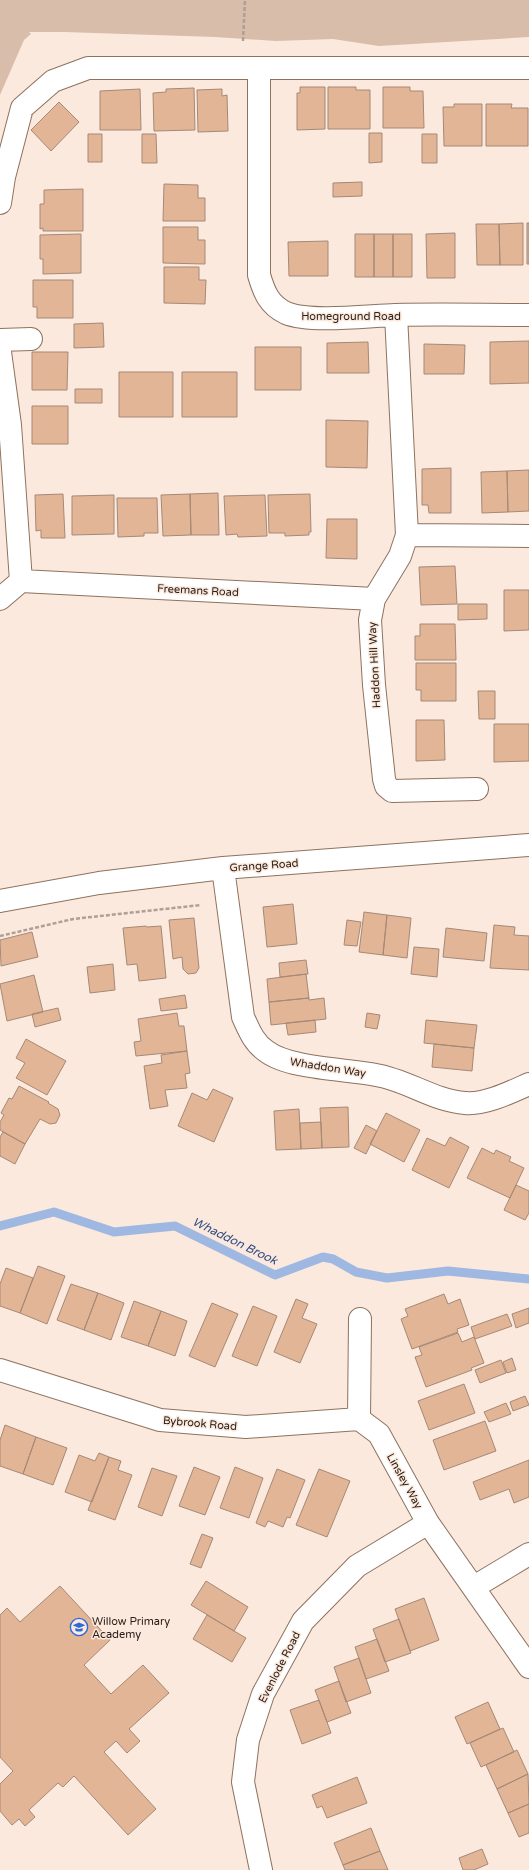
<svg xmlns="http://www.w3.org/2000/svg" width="529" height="1870" viewBox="0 0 529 1870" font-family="'Varela Round',sans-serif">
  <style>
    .green { fill: #d8bdaa }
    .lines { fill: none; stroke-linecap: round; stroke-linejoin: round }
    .stream { stroke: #9fb8e2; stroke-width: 9 }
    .building { fill: #e2b597; stroke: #a58976 }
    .minor-casing { stroke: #8d725f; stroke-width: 24 }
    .path { stroke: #af9f95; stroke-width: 2.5; stroke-dasharray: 4 2; stroke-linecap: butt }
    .minor { stroke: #fff; stroke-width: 22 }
    .labels { text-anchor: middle; stroke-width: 3; stroke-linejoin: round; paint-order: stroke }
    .street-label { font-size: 11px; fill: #2b2019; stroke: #fce9dd }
    .poi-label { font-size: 11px; fill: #2b2019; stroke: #fce9dd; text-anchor: start }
    .water-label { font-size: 12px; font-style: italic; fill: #304e83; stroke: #fce9dd }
  </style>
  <rect width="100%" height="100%" fill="#fce9dd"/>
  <path class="green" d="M0 0H529V37L379 46 333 39 276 41 215 37 64 32H29L31 34 24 40 0 95Z"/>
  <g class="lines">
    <path class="stream" d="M0 1226 54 1212 114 1232 175 1226 275 1275 323 1257 333 1259 356 1272 387 1278 448 1271 529 1279"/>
  </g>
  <path class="building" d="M300 87H325V129L297 130V93H300Z
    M328 87H356V90H370V129H328Z
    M383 87H410V91H423L424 128H383Z
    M194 88 195 130 154 131 153 93 166 92V89Z
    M140 89 141 130H100V91Z
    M222 89V96L227 95 228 131 198 132 197 90Z
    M59 102 79 122 51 151 31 130Z
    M454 104H482V146H444L443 107H454Z
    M486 104H512L511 108H528V146H486Z
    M369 133H382V162L369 163Z
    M88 134H102V162H88Z
    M142 134H156L157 163H142Z
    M422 134H437V163H422Z
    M362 182V196L333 197V183Z
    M164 184 198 185V198H205V221H163Z
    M83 189V231H43V228L40 229V204H44V190Z
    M523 223V265H500L499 224Z
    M527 223H529V264H527Z
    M476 224H499L500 265H477Z
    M163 227H198V240H205V264L163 263Z
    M455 233V278H427L426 234Z
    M81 234V273L43 274V259H40V235Z
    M355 234H374V277H355Z
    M374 234H393V277H374Z
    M393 234H412V277H393Z
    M328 241V276H289L288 242Z
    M164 267H199V280H206L205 304 164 303Z
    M33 280H73V318H37V307H33Z
    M103 323 104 347 74 348V324Z
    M529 341V383L490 384V342Z
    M368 342 369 373H327V343Z
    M424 344 465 345 464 374H424Z
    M255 347H301V390H255Z
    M32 352H68L67 390H32Z
    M119 372H173V417H119Z
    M182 372H237V417H182Z
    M75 389H102V403H75Z
    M32 406H68V444H32Z
    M326 420 368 421 367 468 326 467Z
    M451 468V513H429L428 505H422V469Z
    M529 470V511L508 512 507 471Z
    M507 471 508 512 482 513 481 472Z
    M218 493 219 535H191L190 494Z
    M63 494 65 538H41V530L36 531 35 495Z
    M190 494 191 535 163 536 161 495Z
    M310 494 311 532H309V535L285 536V533H269L268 495Z
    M114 495V534L72 535V496Z
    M265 495 267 536 238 537 237 534 226 535 224 496Z
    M117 498H157L158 533H144V536L118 537Z
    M327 519H357V559L326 558Z
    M455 566 457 604 421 605 419 567Z
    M504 590H529V630L504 631Z
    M458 604H487V619L458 620Z
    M420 624H455L456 660H415V636H420Z
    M416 663H456V701H421V690H416Z
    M478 691H495V719H479Z
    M416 720H444L445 760 416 761Z
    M494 724H529V761L494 762Z
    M293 904 297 944 267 947 263 907Z
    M364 912 387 915 383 955 359 952Z
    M387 915 411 918 407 958 383 955Z
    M194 918 199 968 196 973 188 974 183 969 182 957 173 959 169 920Z
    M347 920 361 922 357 946 344 945Z
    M494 925 515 927 514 935 529 936V970L490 968Z
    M146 926 147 927 161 926 166 978 139 981 137 964 127 965 123 928Z
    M446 928 487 933 484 961 443 957Z
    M32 932 38 957 1 966 0 940Z
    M414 947 439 949 437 977 411 974Z
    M306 960 308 974 280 977 279 963Z
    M113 964 115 990 90 993 87 967Z
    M306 974 309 998 269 1002 267 979Z
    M34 975 43 1012 7 1021 0 984Z
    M185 995 187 1008 161 1011 159 999Z
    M309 998V1000L324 998 326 1019 271 1025 269 1002Z
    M58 1008 61 1020 35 1027 32 1014Z
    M177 1013 179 1026H184L187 1051 136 1056 134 1042 141 1041 138 1019Z
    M367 1013 380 1015 377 1029 365 1027Z
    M315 1020 316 1032 288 1035 286 1023Z
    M426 1020 477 1025 474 1048 424 1043Z
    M26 1039 66 1061 47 1095 16 1078 25 1063 16 1058Z
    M434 1044 474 1048 472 1071 432 1067Z
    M187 1051 190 1073 185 1074 187 1088 165 1090 168 1106 150 1109 144 1066 162 1063 161 1055Z
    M19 1086 49 1102 48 1103 58 1109 60 1115 56 1123 50 1124 40 1119 25 1144 0 1130V1122L4 1115 1 1113 9 1098 12 1099Z
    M213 1089 233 1098 214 1142 178 1126 192 1093 207 1100Z
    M348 1107 349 1147 322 1148 320 1108Z
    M299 1109 301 1149 276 1150 274 1111Z
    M386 1113 420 1130 404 1162 370 1144Z
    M321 1122 322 1148 301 1149 300 1123Z
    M366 1125 377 1131 366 1154 354 1148Z
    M3 1132 25 1144 15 1164 0 1156V1137Z
    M450 1137 469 1147 449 1188 412 1170 427 1138 445 1146Z
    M482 1148 494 1154 496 1150 511 1157 509 1161 524 1168 510 1198 467 1178Z
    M516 1185 529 1191V1213L525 1220 504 1210Z
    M38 1266 65 1276 47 1324 20 1313Z
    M6 1268 33 1278 20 1313 0 1306V1284Z
    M71 1284 98 1293 84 1330 57 1320Z
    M98 1293 124 1303 111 1340 84 1330Z
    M444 1294 448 1304 460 1299 469 1325 457 1329 458 1332 412 1349 401 1319 408 1316 405 1309Z
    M296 1299 308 1304 302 1318 317 1324 300 1363 274 1352Z
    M134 1301 161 1311 148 1346 121 1337Z
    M212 1303 238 1314 215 1367 189 1356Z
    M253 1306 277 1316 257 1366 232 1356Z
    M529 1308V1323L516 1328 512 1314Z
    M161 1311 187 1321 175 1356 148 1346Z
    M507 1314 512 1326 475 1339 471 1327Z
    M458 1333 462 1342 474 1337 484 1363 471 1368 472 1370 426 1387 415 1357 422 1355 419 1347Z
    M512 1358 516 1370 507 1373 503 1362Z
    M501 1360 506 1373 480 1383 475 1370Z
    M464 1384 475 1413 429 1430 418 1401Z
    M525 1396 529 1405 513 1411 510 1402Z
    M506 1403 511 1414 489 1422 484 1412Z
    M485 1421 496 1451 444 1470 433 1440Z
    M5 1425 36 1437 23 1474 0 1466V1440Z
    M36 1437 67 1448 53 1485 23 1474Z
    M99 1453 109 1457 92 1502 65 1492 79 1455 95 1461Z
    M109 1457 121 1461 118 1470 132 1475 115 1520 88 1510Z
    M529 1460V1497L514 1503 509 1489 480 1500 473 1482Z
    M194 1467 220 1477 205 1515 179 1506Z
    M235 1467 263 1478 249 1518 220 1508Z
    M152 1468 177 1476 162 1516 138 1507Z
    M277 1469 305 1480 290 1518 287 1517 283 1527 268 1521 265 1527 256 1523Z
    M319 1469 350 1481 327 1537 296 1525Z
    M202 1534 213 1538 201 1568 190 1564Z
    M206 1581 248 1607 234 1631 191 1605Z
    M60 1586 110 1640 84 1665 111 1694 143 1665 169 1693 129 1729 140 1741 127 1753 116 1741 104 1752 156 1809 128 1835 74 1776 63 1787 58 1783 29 1810 35 1817 25 1826 19 1819 12 1825 0 1811V1784L13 1771 0 1757V1615L7 1608 20 1622Z
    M424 1598 439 1640 410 1651 395 1609Z
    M207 1615 246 1638 232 1662 193 1639Z
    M399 1619 411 1653 385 1662 373 1629Z
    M377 1639 389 1671 366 1679 355 1647Z
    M359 1658 371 1693 346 1702 334 1667Z
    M339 1681 351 1713 327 1722 315 1690Z
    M319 1700 331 1733 302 1744 290 1710Z
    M488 1702 500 1729 467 1744 455 1717Z
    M503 1728 514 1752 481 1767 470 1743Z
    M517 1750 528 1774 497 1789 486 1765Z
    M528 1774 529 1804 508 1813 497 1789Z
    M357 1777 367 1803 327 1818 322 1806 317 1808 312 1795Z
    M529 1804V1833L519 1837 508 1813Z
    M371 1828 380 1851 343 1865 334 1843Z
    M482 1849 488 1864 474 1870H463L459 1858Z
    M380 1851 388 1870H345L343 1865Z"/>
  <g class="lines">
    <defs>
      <path id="minor" d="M259 68V275C264 292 269 305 286 313 311 323 366 316 395 315 440 314 484 315 529 315
        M0 203 4 177 22 108 53 81 88 68H529
        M396 315 407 535 400 556 374 599 370 620 374 685 384 779 386 786 392 791 477 789
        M0 340 31 339
        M0 352 10 425 21 581 0 599
        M407 535 529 536
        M21 581 374 599
        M223 868 243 1017C249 1030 254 1043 266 1051 289 1069 347 1069 376 1075 407 1080 434 1101 465 1103 485 1105 511 1092 529 1084
        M0 901 99 883 223 868 529 845
        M360 1319 359 1419 379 1434 428 1523 529 1667
        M0 1370 160 1420 246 1427 359 1419
        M474 1587 529 1554
        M261 1870 243 1782 248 1740 263 1694 303 1621 357 1566 428 1523"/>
    </defs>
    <use href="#minor" class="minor-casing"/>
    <path class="path" d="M243 41 245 0
      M0 936 73 919 201 905"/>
    <use href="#minor" class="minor"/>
  </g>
  <defs>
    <symbol id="school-ring" viewBox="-11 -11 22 22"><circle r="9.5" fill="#fce9dd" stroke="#2d6ad8" stroke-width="1.5"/><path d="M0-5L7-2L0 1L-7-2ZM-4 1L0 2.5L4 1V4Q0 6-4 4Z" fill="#2d6ad8"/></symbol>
  </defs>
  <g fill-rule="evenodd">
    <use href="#school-ring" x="69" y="1617" width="20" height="20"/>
  </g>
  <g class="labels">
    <g class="street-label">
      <text x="351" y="320">Homeground Road</text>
      <text transform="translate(198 590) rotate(3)" y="4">Freemans Road</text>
      <text transform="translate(374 665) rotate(-93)" y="4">Haddon Hill Way</text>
      <text transform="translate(264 865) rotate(-4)" y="4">Grange Road</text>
      <text transform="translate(328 1067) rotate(9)" y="4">Whaddon Way</text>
      <text transform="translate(200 1423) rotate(5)" y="4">Bybrook Road</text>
      <text transform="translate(405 1481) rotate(61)" y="4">Linsley Way</text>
      <text transform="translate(279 1667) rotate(-63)" y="4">Evenlode Road</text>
    </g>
    <g class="poi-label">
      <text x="92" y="1625">Willow Primary<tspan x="92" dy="13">Academy</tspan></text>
    </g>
    <g class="water-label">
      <text transform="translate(235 1241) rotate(26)" y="4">Whaddon Brook</text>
    </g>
  </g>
</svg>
